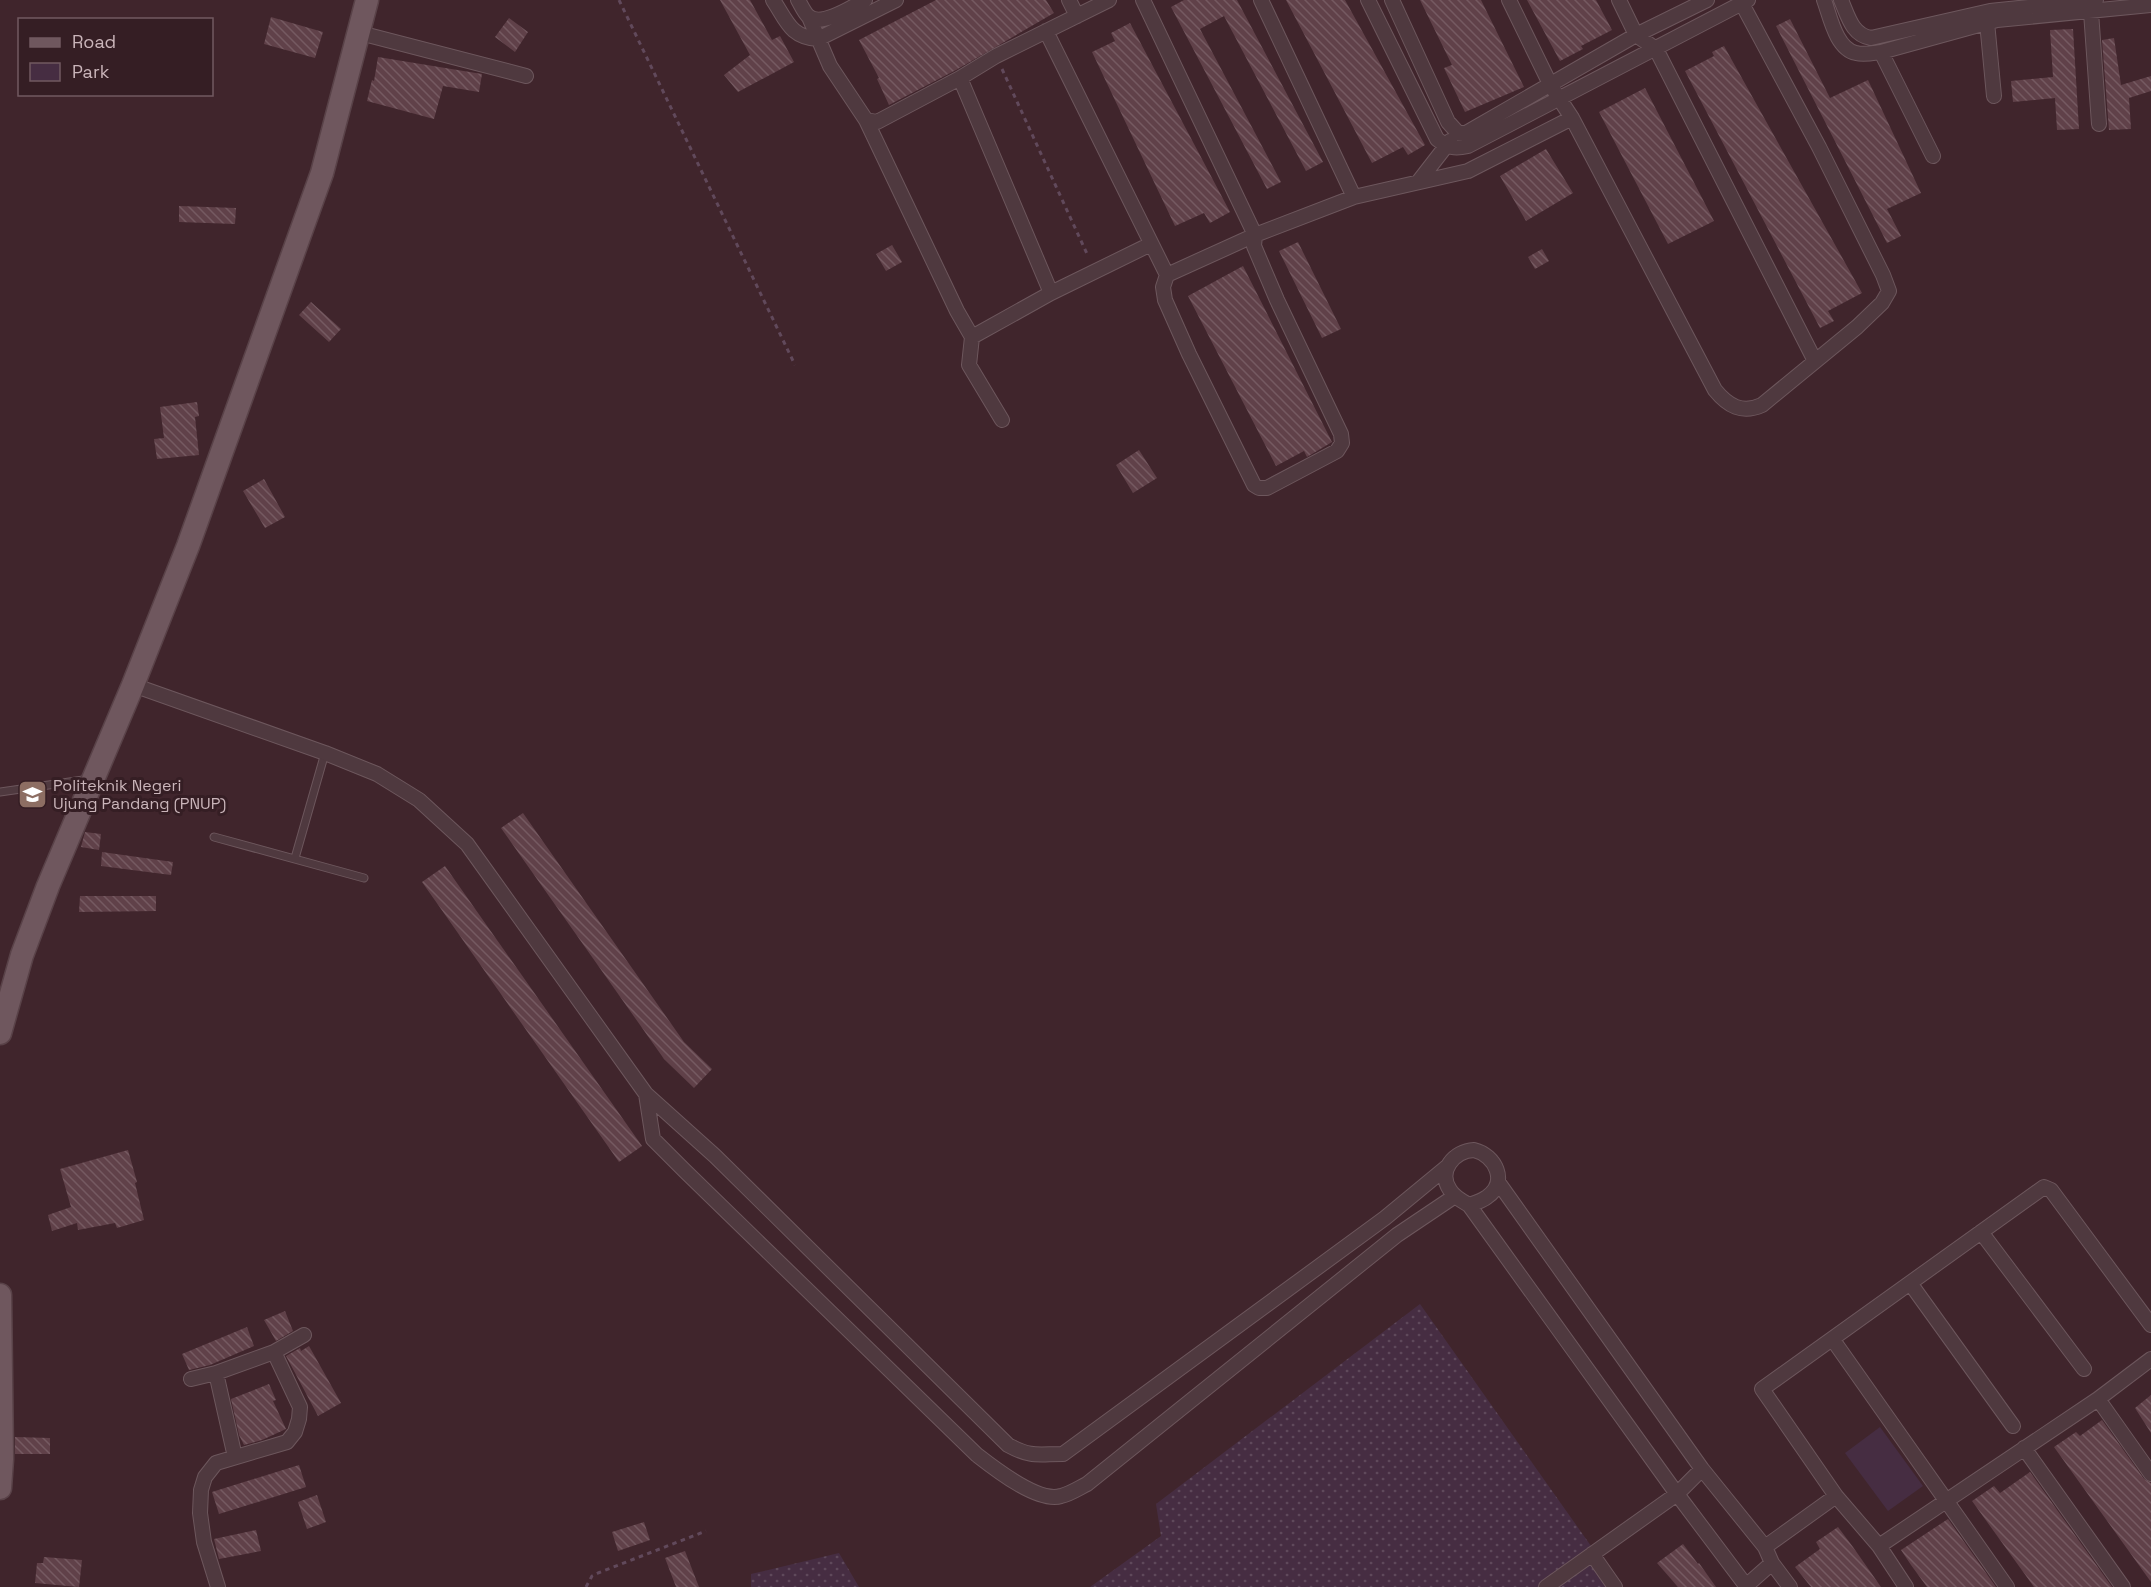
<svg xmlns="http://www.w3.org/2000/svg" width="2151" height="1587" viewBox="0 0 2151 1587" font-family="'Space Grotesk',sans-serif">
  <style>
    .green { fill: url(#green-dots) }
    .pitch { fill: #462d42 }
    .building { fill: url(#building-back-hatch) }
    .lines { fill: none; stroke-linecap: round; stroke-linejoin: round }
    .service-casing { stroke: #6d575d; stroke-width: 9 }
    .minor-casing { stroke: #6d575d; stroke-width: 16 }
    .primary-casing { stroke: #594248; stroke-width: 25 }
    .path { stroke: #61495b; stroke-width: 3; stroke-dasharray: 4.5 4.5; stroke-linecap: butt }
    .service { stroke: #4f393f; stroke-width: 7 }
    .minor { stroke: #4f393f; stroke-width: 14 }
    .primary { stroke: #6f575e; stroke-width: 22 }
    .labels { text-anchor: middle; stroke-width: 6; stroke-linejoin: round; paint-order: stroke }
    .poi-label { font-size: 16px; fill: #cab5ba; stroke: #351e24; text-anchor: start }
  </style>
  <defs>
    <pattern id="green-dots" width="8" height="8" patternUnits="userSpaceOnUse" patternTransform="scale(1.5)"><rect width="8" height="8" fill="#462d42"/><path d="M2 2h.1M6 6h.1" fill="none" stroke="#5f495b" stroke-width="1.8" stroke-linecap="round"/></pattern>
    <pattern id="building-back-hatch" width="6" height="6" patternUnits="userSpaceOnUse" patternTransform="scale(1.5)"><rect width="6" height="6" fill="#604149"/><path d="M-1 5l2 2M0 0l6 6M5-1l2 2" fill="none" stroke="#755a61"/></pattern>
  </defs>
  <rect width="100%" height="100%" fill="#40252c"/>
  <path class="green" d="M1420 1304 1620 1587H1090L1161 1536 1156 1504Z
    M839 1553 859 1587H751V1574Z"/>
  <path class="pitch" d="M1880 1427 1923 1486 1888 1511 1845 1453Z"/>
  <path class="building" d="M720 0H750L772 40 780 36 794 62 738 92 724 75 750 55Z
    M936 0H1046L1054 13 956 70 889 105 877 79 879 78 859 40Z
    M1184 0H1237L1323 162 1306 171 1224 16 1200 29 1281 182 1267 189 1171 7Z
    M1286 0H1345L1425 145 1408 155 1403 147 1372 163Z
    M1420 0H1481L1524 87 1465 112 1444 68 1452 65Z
    M1527 0H1596L1612 30 1581 46 1583 49 1560 61Z
    M271 17 323 32 315 58 264 44Z
    M509 18 528 32 515 52 495 37Z
    M1790 19 1830 98 1868 80 1921 193 1887 209 1901 236 1887 243 1776 26Z
    M1130 23 1230 212 1210 223 1204 213 1175 226 1092 52 1115 41 1111 33Z
    M2073 29 2079 129 2057 130 2055 98 2013 102 2011 81 2053 77 2050 30Z
    M2114 38 2121 85 2151 76V91L2129 98 2131 129 2109 130 2102 40Z
    M1724 46 1862 293 1828 311 1834 321 1820 328 1685 71 1714 56 1712 52Z
    M378 57 482 74 479 92 443 86 434 119 367 101 372 80 374 81Z
    M1645 88 1714 221 1668 244 1599 112Z
    M1546 149 1573 193 1526 221 1500 176Z
    M179 206 236 208 235 224 179 222Z
    M1298 242 1341 329 1322 338 1279 251Z
    M892 245 902 262 886 271 876 254Z
    M1542 249 1549 261 1535 269 1528 257Z
    M1243 266 1332 442 1307 457 1304 451 1276 466 1188 296Z
    M311 302 341 329 329 342 299 315Z
    M197 402 199 416 195 417 199 455 157 459 154 439 164 438 160 407Z
    M1139 450 1157 478 1133 493 1116 465Z
    M264 479 285 517 265 528 243 491Z
    M523 813 684 1042 712 1069 694 1088 664 1059 501 828Z
    M85 832 101 834 99 850 81 847Z
    M102 852 173 862 171 875 101 866Z
    M445 866 642 1146 619 1162 422 882Z
    M80 896H156V911L79 912Z
    M128 1150 137 1182 135 1183 144 1220 117 1228 115 1223 78 1230 77 1223 52 1231 48 1215 71 1207 60 1169Z
    M285 1311 293 1331 276 1341 264 1320Z
    M247 1327 254 1346 210 1365 189 1370 182 1354Z
    M309 1346 341 1403 318 1416 286 1356 300 1348 301 1351Z
    M269 1384 276 1400 273 1401 286 1429 262 1440 244 1445 239 1435 231 1399Z
    M2151 1395V1433L2135 1408Z
    M2102 1420 2144 1479 2151 1483V1582L2054 1447 2076 1432 2080 1436Z
    M15 1437 50 1438V1454H15Z
    M299 1465 306 1487 219 1514 212 1492Z
    M2030 1472 2112 1587H2034L1972 1501 1994 1486 2000 1493Z
    M317 1495 326 1522 307 1529 298 1502Z
    M1948 1519 1996 1587H1927L1911 1565 1901 1550Z
    M644 1522 650 1540 618 1551 612 1532Z
    M1838 1527 1853 1547 1881 1587H1811L1795 1567 1820 1549 1816 1542Z
    M256 1530 261 1551 219 1559 214 1539Z
    M1683 1544 1698 1564 1699 1563 1716 1587H1678L1657 1563Z
    M685 1551 699 1587H676L665 1558Z
    M44 1557 82 1560 79 1587 35 1583 37 1563H43Z"/>
  <g class="lines">
    <defs>
      <path id="service" d="M0 792 90 779
        M214 837 364 878
        M295 858 325 753"/>
      <path id="minor" d="M773 0C787 21 790 37 818 39L896 0
        M798 0C801 5 804 12 808 16 821 28 852 7 865 0
        M1069 0 1077 16
        M1143 0 1255 235 1254 246 1277 300 1341 434 1342 443 1337 451 1267 488H1259L1254 485 1189 354 1165 300 1163 287 1167 275 1255 235 1354 197 1468 171 1572 118 1551 86 1509 0
        M1261 0 1354 197
        M1368 0 1437 139C1448 148 1455 149 1468 146L1748 0
        M1392 0 1448 122 1458 133H1466L1636 35 1707 0
        M1619 0 1636 35 1656 49 1815 361
        M1824 0C1830 16 1836 49 1856 53 1864 55 1873 53 1881 52L1997 20 2151 5
        M1841 0C1848 16 1852 35 1871 38L1990 11 2096 0
        M2091 12 2099 124
        M809 17 830 66 866 120 877 122 960 78 996 56 1109 0
        M1987 22 1994 96
        M1046 31 1167 275
        M360 33 526 76
        M1881 52 1933 156
        M960 78 1051 293
        M1572 118 1715 390C1728 406 1742 414 1762 405L1857 327 1882 303 1889 291 1883 275 1819 147 1740 0
        M866 120 957 311 972 337 1051 293 1151 244
        M1419 181 1450 141
        M972 337 969 365 1002 420
        M133 685 325 753 377 774 419 800 467 844 646 1094 715 1156 1008 1445C1032 1458 1038 1454 1063 1454L1385 1218 1448 1166
        M646 1094 653 1139 685 1171 977 1455C995 1469 1038 1503 1061 1496 1070 1494 1079 1488 1087 1484L1397 1235 1455 1196
        M1474 1150C1495 1155 1509 1182 1487 1197 1482 1201 1475 1203 1469 1205 1462 1201 1454 1197 1450 1190 1437 1171 1454 1151 1474 1150Z
        M1498 1182 1702 1469 1765 1547 1772 1563 1790 1587
        M1469 1205 1677 1494 1747 1587
        M1981 1232 2084 1369
        M1910 1283 2013 1426
        M1833 1340 2007 1587
        M216 1373 235 1457
        M191 1379 216 1373 274 1352 304 1335
        M2098 1399 2151 1359
        M2024 1448 2123 1587
        M1879 1546 2098 1399 2151 1474
        M1765 1547 1836 1496
        M1592 1554 1615 1587
        M1746 1586 1772 1563
        M218 1587 204 1542 200 1513 201 1490 205 1477 216 1463 287 1442 295 1432 299 1419 300 1407 274 1352
        M1546 1587 1677 1494 1702 1469
        M1906 1587 1879 1546 1836 1496 1762 1389 2044 1187 2051 1190 2151 1325"/>
      <path id="primary" d="M0 1033 22 955 48 886 133 685 188 546 322 173 367 0
        M0 1295 2 1459 0 1488"/>
    </defs>
    <use href="#service" class="service-casing"/>
    <use href="#minor" class="minor-casing"/>
    <use href="#primary" class="primary-casing"/>
    <path class="path" d="M619 0 795 365
      M1002 69 1088 256
      M586 1587 592 1576 598 1573 706 1531"/>
    <use href="#service" class="service"/>
    <use href="#minor" class="minor"/>
    <use href="#primary" class="primary"/>
  </g>
  <defs>
    <symbol id="university-square" viewBox="-11 -11 22 22"><rect x="-9" y="-9" width="18" height="18" rx="4" fill="#8d6e63" stroke="#351e24"/><path d="M0-5L7-2L0 1L-7-2ZM-4 1L0 2.5L4 1V4Q0 6-4 4Z" fill="#fff"/></symbol>
  </defs>
  <g fill-rule="evenodd">
    <use href="#university-square" x="16" y="778" width="33" height="33"/>
  </g>
  <g class="labels">
    <g class="poi-label">
      <text x="53" y="791">Politeknik Negeri<tspan x="53" dy="18">Ujung Pandang (PNUP)</tspan></text>
    </g>
  </g>
  <rect x="18" y="18" width="195" height="78" fill="#351e24" stroke="#715a60" stroke-width="1.5"/>
  <rect x="30" y="38" width="30" height="9" fill="#6f575e" stroke="#715a60" stroke-width="1.5"/>
  <text x="72" y="48" font-size="18" fill="#cab5ba">Road</text>
  <rect x="30" y="63" width="30" height="18" fill="#462d42" stroke="#715a60" stroke-width="1.5"/>
  <text x="72" y="78" font-size="18" fill="#cab5ba">Park</text>
</svg>
